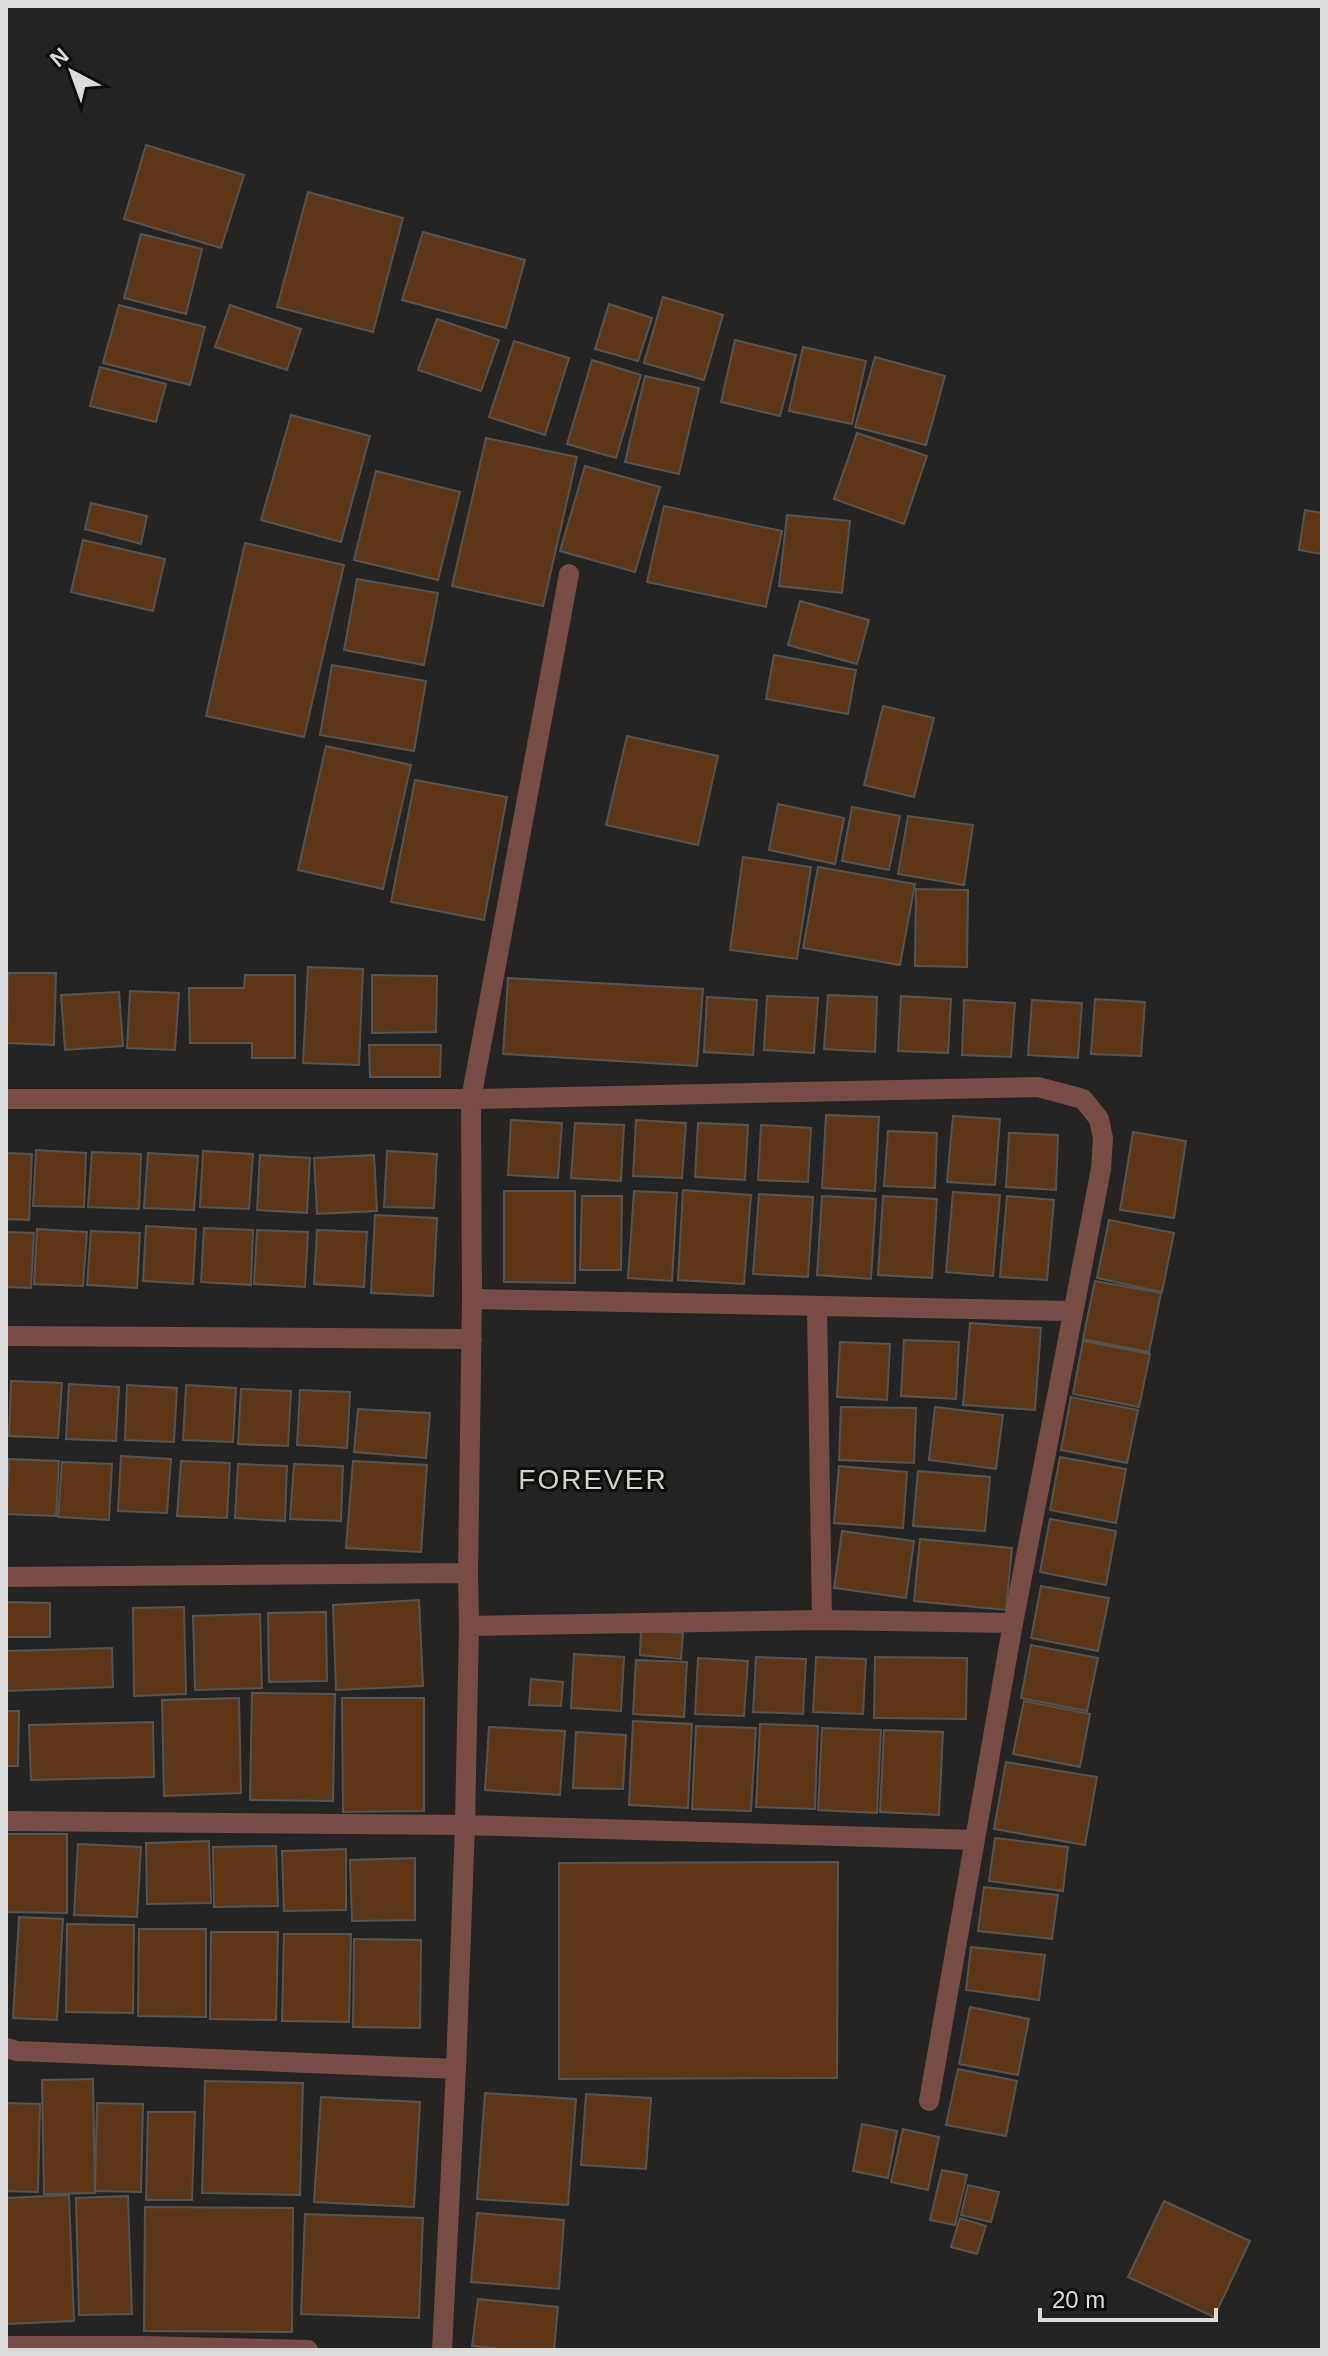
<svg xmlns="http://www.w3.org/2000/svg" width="1328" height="2356" viewBox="0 0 1328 2356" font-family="Helvetica,sans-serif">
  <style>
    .building { fill: #5c3616; stroke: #565452; stroke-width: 2 }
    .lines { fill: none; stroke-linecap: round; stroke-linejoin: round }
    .street { stroke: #784d47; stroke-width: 20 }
    .labels { text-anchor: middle; stroke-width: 6; stroke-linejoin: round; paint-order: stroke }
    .neighbourhood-label { font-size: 28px; letter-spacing: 2px; fill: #d4d2ce; stroke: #0e0d0c }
  </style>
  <rect width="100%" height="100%" fill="#252422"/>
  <path class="building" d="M146 145 244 175 221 248 124 219Z
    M308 192 403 218 373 332 277 307Z
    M423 232 525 260 506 328 402 300Z
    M141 234 202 249 186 314 124 298Z
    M663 297 723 315 704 380 644 363Z
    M609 304 652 318 638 361 595 349Z
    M119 305 205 327 190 385 103 363Z
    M230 305 301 329 287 370 215 347Z
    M437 319 499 340 481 391 418 370Z
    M735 340 796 355 780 416 721 402Z
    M514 341 569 358 545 435 489 417Z
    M803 347 866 361 852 424 789 411Z
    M875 357 945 376 926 445 855 427Z
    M592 360 641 375 616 458 567 444Z
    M100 367 166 384 156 422 90 406Z
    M645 376 699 388 679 474 625 462Z
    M291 415 370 436 341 542 261 520Z
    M857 433 927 456 904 524 834 499Z
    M486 438 577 457 543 606 452 586Z
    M585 466 660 487 635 572 560 551Z
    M376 471 460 492 438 580 354 560Z
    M91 503 147 516 141 544 85 529Z
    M664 506 782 531 766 607 647 582Z
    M1305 510 1322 513V554L1299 550Z
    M787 515 850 521 842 593 779 586Z
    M83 540 165 559 153 611 71 592Z
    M245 543 344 565 304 737 206 716Z
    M357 579 438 593 424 665 344 650Z
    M800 601 869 620 857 664 788 645Z
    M774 655 856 670 848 714 766 699Z
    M332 665 426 681 414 751 320 735Z
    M883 706 934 718 914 797 864 785Z
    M627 736 718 756 698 845 606 825Z
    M326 746 411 765 383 889 298 870Z
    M415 780 507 797 484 920 391 902Z
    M778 804 844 818 835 864 769 850Z
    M852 807 900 816 889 870 842 861Z
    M908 816 973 825 964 885 898 874Z
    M743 857 811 867 797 959 730 950Z
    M818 867 915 884 900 965 803 948Z
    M916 889 968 890 967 967 915 966Z
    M308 967 363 969 359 1065 303 1063Z
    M8 973H56L54 1045 7 1043Z
    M245 975H295V1058H252V1043H190L189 988H244Z
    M372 975 437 976 436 1032 372 1033Z
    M508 978 703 989 697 1066 503 1054Z
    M130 991 179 993 175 1050 127 1048Z
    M119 992 123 1046 65 1050 61 995Z
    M828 995 877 997 875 1052 824 1049Z
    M767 996 818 998 814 1053 764 1050Z
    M901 996 951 999 948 1053 898 1051Z
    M707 997 757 1000 753 1055 704 1052Z
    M1095 999 1145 1002 1141 1056 1091 1054Z
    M964 1000 1015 1003 1011 1057 962 1055Z
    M1032 1000 1082 1003 1078 1058 1028 1055Z
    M369 1045H441L440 1077H370Z
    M826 1115 879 1117 875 1191 822 1188Z
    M953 1116 1000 1119 995 1185 947 1182Z
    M511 1120 562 1123 558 1178 508 1175Z
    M636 1120 686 1123 682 1178 633 1176Z
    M575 1123 624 1125 621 1181 571 1178Z
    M698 1123 748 1125 745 1180 695 1177Z
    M761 1125 811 1128 808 1182 758 1180Z
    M888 1131 937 1133 935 1188 884 1186Z
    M1133 1132 1186 1141 1174 1218 1120 1210Z
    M1009 1133 1058 1135 1056 1190 1006 1187Z
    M36 1150 86 1153 84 1207 33 1206Z
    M203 1151 253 1154 249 1209 200 1207Z
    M387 1151 437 1154 434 1208 384 1207Z
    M92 1152 141 1154 139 1209 88 1207Z
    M6 1153 32 1154 29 1220 6 1219Z
    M148 1153 198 1156 194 1210 144 1208Z
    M260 1155 310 1158 307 1213 257 1210Z
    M374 1155 377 1211 317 1214 314 1158Z
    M683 1190 751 1195 744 1284 678 1280Z
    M504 1191H575V1283L504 1282Z
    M634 1191 677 1193 672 1281 628 1278Z
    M953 1192 1000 1195 993 1276 946 1272Z
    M759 1194 813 1197 808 1277 753 1274Z
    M582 1196H622L621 1270H580Z
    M822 1196 876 1199 871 1279 817 1275Z
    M883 1196 937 1199 932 1278 878 1275Z
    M1007 1196 1054 1200 1047 1280 1000 1277Z
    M375 1215 437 1218 433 1296 371 1293Z
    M1109 1220 1174 1233 1162 1292 1097 1278Z
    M146 1226 196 1229 193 1284 143 1281Z
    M204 1228 253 1230 251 1285 201 1282Z
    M37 1229 87 1232 83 1286 34 1284Z
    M257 1230 308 1232 305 1287 254 1284Z
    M317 1230 367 1232 364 1287 314 1284Z
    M91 1231 140 1233 137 1288 87 1285Z
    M6 1232 34 1233 31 1288 6 1287Z
    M1095 1281 1161 1293 1149 1352 1083 1339Z
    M970 1323 1041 1328 1035 1410 963 1405Z
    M904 1340 959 1342 956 1399 901 1396Z
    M1083 1341 1150 1354 1139 1407 1073 1394Z
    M840 1342 890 1344 887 1400 837 1397Z
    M11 1381 62 1383 58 1438 9 1436Z
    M69 1384 119 1387 116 1441 66 1439Z
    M127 1385 177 1388 174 1442 125 1440Z
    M186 1385 236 1388 233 1442 183 1440Z
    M241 1389 291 1391 288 1446 238 1444Z
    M300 1390 350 1392 347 1448 297 1445Z
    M1071 1397 1138 1410 1127 1463 1061 1450Z
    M841 1407 916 1408 914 1463 839 1460Z
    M935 1407 1003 1415 996 1469 929 1460Z
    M358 1409 430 1413 426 1458 354 1452Z
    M121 1456 171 1459 167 1513 118 1511Z
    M1060 1457 1126 1469 1116 1523 1050 1510Z
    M9 1459 59 1461 56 1516 6 1514Z
    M181 1461 230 1463 227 1518 177 1516Z
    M353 1461 427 1465 421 1552 346 1548Z
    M62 1462 112 1464 109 1520 58 1517Z
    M238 1464 287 1466 285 1521 235 1518Z
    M294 1464 343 1466 341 1521 290 1519Z
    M839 1466 907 1472 903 1528 834 1523Z
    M918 1471 990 1477 985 1531 913 1526Z
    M1050 1519 1116 1531 1106 1585 1040 1572Z
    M842 1531 914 1541 906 1598 834 1588Z
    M920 1539 1012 1548 1006 1610 914 1601Z
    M1041 1586 1109 1598 1098 1651 1031 1638Z
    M419 1600 423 1686 336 1690 333 1605Z
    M6 1602 50 1603V1637H6Z
    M184 1607 186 1694 134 1696 133 1608Z
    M326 1612 327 1681 269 1682 268 1613Z
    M260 1614 262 1688 195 1690 193 1616Z
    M641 1630 683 1633 681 1659 640 1655Z
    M1031 1645 1098 1658 1087 1711 1021 1698Z
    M112 1648 113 1687 6 1691V1651Z
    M574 1654 624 1657 621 1711 571 1708Z
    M756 1657 806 1659 803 1714 753 1712Z
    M816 1657 866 1659 863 1714 813 1712Z
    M875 1657 967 1658 966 1719 874 1718Z
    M698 1658 748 1661 744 1716 695 1714Z
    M636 1660 687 1662 684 1717 633 1714Z
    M531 1679 563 1682 561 1706 529 1705Z
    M252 1693 335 1694 333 1801 250 1800Z
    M239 1698 241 1793 164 1796 162 1700Z
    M342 1698H424V1811L343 1812Z
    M1024 1701 1090 1714 1080 1767 1013 1754Z
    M6 1711H19L18 1766H6Z
    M633 1721 692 1724 688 1808 629 1805Z
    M153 1722 154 1777 31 1780 29 1725Z
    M760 1724 818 1726 815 1809 756 1807Z
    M696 1726 756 1728 751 1811 692 1809Z
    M489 1727 565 1731 560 1795 485 1790Z
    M822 1728 881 1730 877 1813 818 1810Z
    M884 1730 943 1732 939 1815 880 1812Z
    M576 1732 626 1735 623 1789 573 1788Z
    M1006 1762 1097 1777 1085 1845 994 1829Z
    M6 1834H67V1913L6 1912Z
    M995 1838 1068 1847 1063 1891 989 1881Z
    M209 1841 211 1903 147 1904 146 1843Z
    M78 1844 141 1847 137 1917 74 1915Z
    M276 1846 278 1906 214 1907 213 1847Z
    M346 1849V1910L284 1911 282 1851Z
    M415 1858V1920L352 1921 350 1860Z
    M838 1862 837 2078 559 2079V1863Z
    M984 1887 1058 1895 1052 1939 978 1931Z
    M19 1917 63 1919 57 2020 13 2018Z
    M67 1924 134 1925 133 2013 66 2012Z
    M139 1929H206V2017L138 2016Z
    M211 1932H278L276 2020 210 2019Z
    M284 1934H351L349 2022 282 2021Z
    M354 1939 421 1940 420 2028 353 2027Z
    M971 1947 1045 1955 1039 2000 966 1990Z
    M970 2007 1029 2019 1018 2075 959 2064Z
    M958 2069 1017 2081 1006 2136 946 2125Z
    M93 2079 95 2193 44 2194 42 2080Z
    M205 2081 303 2083 300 2195 202 2193Z
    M485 2093 576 2099 568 2205 477 2199Z
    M586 2094 651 2098 646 2169 581 2165Z
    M321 2097 420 2102 414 2207 314 2202Z
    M6 2103 40 2104 38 2192 6 2191Z
    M97 2103 143 2104 141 2192 95 2191Z
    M148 2112H195L192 2200H146Z
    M862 2124 897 2131 888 2178 853 2171Z
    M903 2129 939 2137 928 2190 891 2182Z
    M942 2170 967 2175 955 2225 930 2220Z
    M968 2185 999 2192 991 2222 961 2215Z
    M69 2195 74 2321 6 2324V2198Z
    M128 2196 132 2314 79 2315 76 2198Z
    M1164 2201 1250 2241 1214 2317 1128 2277Z
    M145 2207 293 2208 292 2332 144 2331Z
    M477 2213 564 2220 559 2289 471 2282Z
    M305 2214 423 2218 419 2318 301 2314Z
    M960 2218 986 2226 977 2254 951 2247Z
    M478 2299 558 2307 554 2350H512L472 2346Z"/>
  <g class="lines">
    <path class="street" d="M6 1099H471L1038 1087 1083 1099 1099 1119 1103 1138 1101 1169 1013 1623 929 2101
      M472 1299 1072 1311
      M817 1306 822 1620
      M6 1336 472 1339
      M6 1577 468 1573
      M469 1626 822 1620 1013 1623
      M6 1821 465 1825 975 1840
      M6 2048 17 2051 456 2069
      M6 2346H144L308 2350
      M442 2350 456 2069 465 1825 469 1626 468 1573 472 1299 471 1099 569 574"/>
  </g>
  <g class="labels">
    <g class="neighbourhood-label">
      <text x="593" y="1489">FOREVER</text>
    </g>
  </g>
  <rect width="1328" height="2356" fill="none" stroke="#dcdbd9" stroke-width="16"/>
  <g transform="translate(72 72) rotate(319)" stroke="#0e0d0c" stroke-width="6" paint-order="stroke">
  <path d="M0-6L14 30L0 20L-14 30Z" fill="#dcdbd9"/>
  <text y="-12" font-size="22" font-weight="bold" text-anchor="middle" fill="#dcdbd9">N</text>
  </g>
  <path d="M1040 2308v12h176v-12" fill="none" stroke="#dcdbd9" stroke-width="4"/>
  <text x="1052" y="2308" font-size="24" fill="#dcdbd9" stroke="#0e0d0c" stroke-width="6" paint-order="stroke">20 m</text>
</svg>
